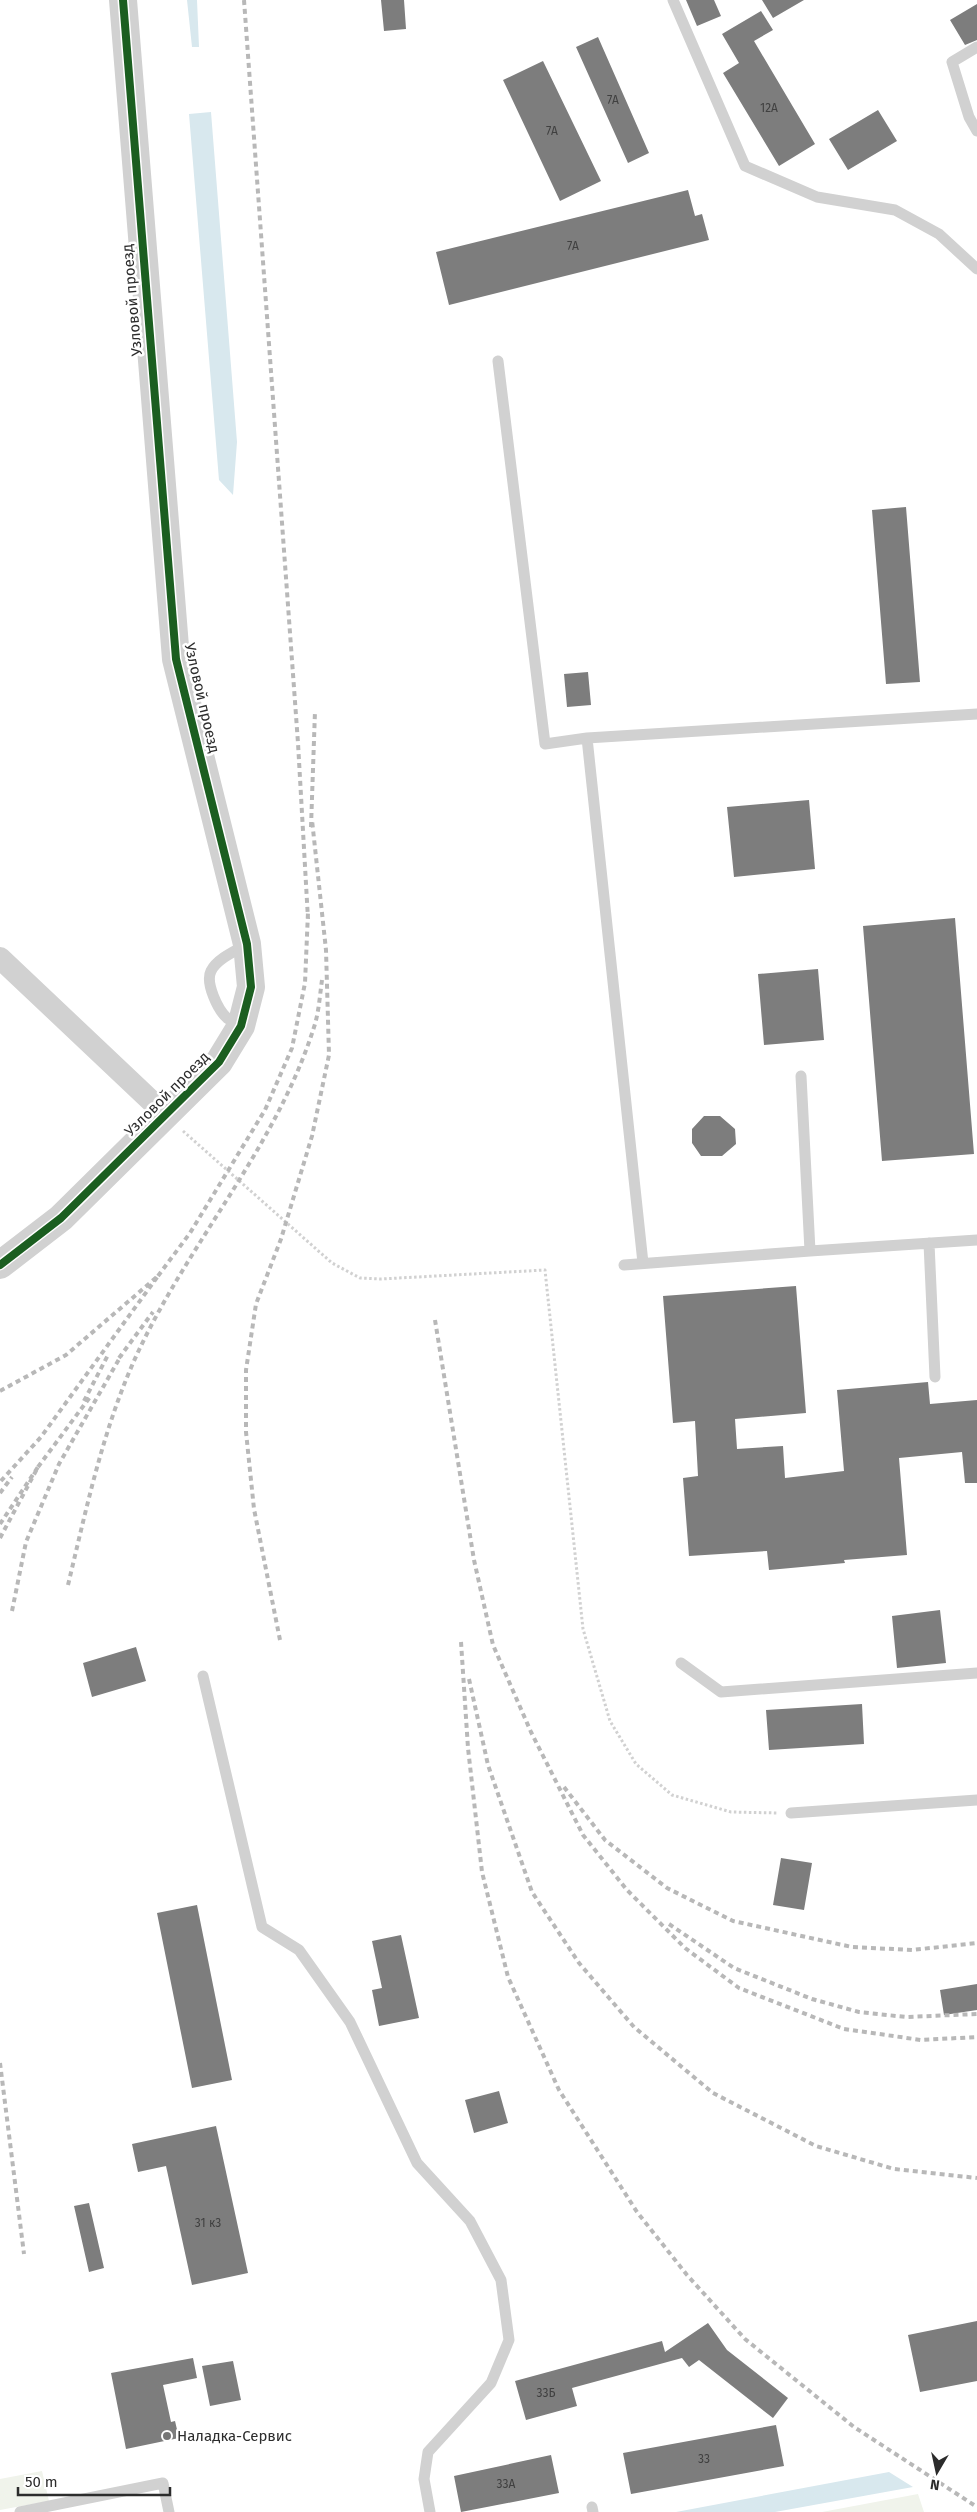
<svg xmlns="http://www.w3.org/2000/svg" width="977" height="2512" viewBox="0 0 977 2512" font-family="'Fira Sans',sans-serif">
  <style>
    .green { fill: #f0f3eb }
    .water { fill: #d8e8ee }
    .building { fill: #7d7d7d }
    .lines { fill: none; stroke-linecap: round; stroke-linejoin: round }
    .path { stroke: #d1d1d1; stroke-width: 3; stroke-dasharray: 2.5 2.5; stroke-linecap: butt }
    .service { stroke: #d1d1d1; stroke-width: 11 }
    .minor { stroke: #d1d1d1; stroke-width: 22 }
    .tertiary { stroke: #d1d1d1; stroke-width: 28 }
    .rail { stroke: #b8b8b8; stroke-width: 4; stroke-dasharray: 5 4; stroke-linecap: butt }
    .cycleway-casing { stroke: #fff; stroke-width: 11 }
    .cycleway { stroke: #1b5e20; stroke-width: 8 }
    .poi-dot { fill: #767676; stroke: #fff; stroke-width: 2 }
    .labels { text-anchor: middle; stroke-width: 5; stroke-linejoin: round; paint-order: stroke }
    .number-label { font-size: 12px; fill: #404040 }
    .street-label { font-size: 15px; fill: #2c2c2c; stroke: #fff }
    .poi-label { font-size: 15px; fill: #2c2c2c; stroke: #fff; text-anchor: start }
  </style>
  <rect width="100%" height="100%" fill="#fff"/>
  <path class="green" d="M42 2471 49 2501 0 2510V2479Z
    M918 2494 924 2512H822Z"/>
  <path class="water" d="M187 0H197L199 47H192Z
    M211 112 237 442 233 495 219 480 189 114Z
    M889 2472 913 2487 775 2512H676Z"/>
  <path class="building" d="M381 0H404L406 29 384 31Z
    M686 0H714L721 16 697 26Z
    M762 0H804L773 18Z
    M977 4V40L965 45 950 20Z
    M761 11 773 30 754 41 815 144 779 166 723 73 739 63 722 34Z
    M598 37 649 153 628 163 576 47Z
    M543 61 601 181 560 201 503 80Z
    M878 110 897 141 848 170 829 139Z
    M688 190 695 216 702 214 709 240 449 305 436 252Z
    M906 507 920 682 886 684 872 510Z
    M588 672 591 705 567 707 564 674Z
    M809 800 815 869 734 877 727 807Z
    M955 918 974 1154 882 1161 863 926Z
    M818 969 824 1040 764 1045 758 974Z
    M704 1116H720L735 1129 736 1144 722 1156H701L692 1143V1129Z
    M796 1286 806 1413 735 1419 737 1449 783 1446 785 1478 844 1471 837 1390 928 1382 930 1404 977 1400V1483H965L962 1452 899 1458 907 1555 844 1560 845 1563 769 1570 767 1551 689 1556 683 1478 698 1476 695 1421 673 1423 663 1296Z
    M940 1610 946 1663 897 1668 892 1616Z
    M136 1647 146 1681 92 1697 83 1663Z
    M862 1704 864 1744 769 1750 766 1710Z
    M781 1858 812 1863 804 1910 773 1905Z
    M197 1905 232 2080 192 2088 157 1913Z
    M401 1935 419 2018 379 2026 372 1990 382 1988 372 1941Z
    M977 1984V2010L944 2015 940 1990Z
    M499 2091 508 2123 474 2133 465 2100Z
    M216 2126 248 2273 192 2285 166 2166 138 2172 132 2144Z
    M89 2203 104 2268 89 2272 74 2206Z
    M977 2321V2381L920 2392 908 2335Z
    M708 2323 727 2350 788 2398 773 2418 699 2360 689 2367 682 2358 572 2388 577 2406 526 2420 515 2381 662 2341 665 2352Z
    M193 2358 197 2378 163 2385 171 2422 175 2421 179 2438 126 2449 111 2373Z
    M233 2361 241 2400 210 2406 202 2366Z
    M776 2425 784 2466 631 2494 623 2453Z
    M551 2455 559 2493 461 2512 454 2476Z"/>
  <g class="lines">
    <path class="path" d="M183 1131 332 1263 360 1278 381 1279 545 1270 583 1629 610 1721 636 1764 672 1795 731 1812 778 1813"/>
    <path class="service" d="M673 0 745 166 817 197 895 210 939 234 977 269
      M977 47 952 62 969 117 977 131
      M498 361 545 744 587 738
      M241 1026C237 1023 231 1021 227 1018 218 1010 205 983 211 971 217 959 235 951 246 945
      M801 1076 810 1251 977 1240
      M929 1243 935 1377
      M643 1263 587 738 977 714
      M624 1265 810 1251
      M681 1663 721 1692 977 1673
      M203 1676 262 1927 299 1950 350 2022 417 2163 470 2221 501 2280 509 2340 491 2383 428 2452 424 2479 430 2512
      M791 1813 977 1800
      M592 2507 593 2512
      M20 2512 163 2483 169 2512"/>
    <path class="minor" d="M0 958 166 1115"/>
    <path class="tertiary" d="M0 1265 61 1218 219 1062 241 1026 251 987 247 944 176 659 123 0"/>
    <path class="rail" d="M244 0 298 743 308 919
      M311 827 315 711
      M158 1276 190 1233 265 1110 292 1048 305 983 308 912
      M435 1320 474 1560 493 1645 531 1732 583 1835 627 1890 685 1948 739 1988 844 2029 921 2040 977 2037
      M119 1358 153 1312
      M0 1391 66 1355 158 1276 41 1437 0 1482
      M84 1401 108 1355
      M38 1467 90 1397
      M0 1493 12 1477
      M0 1524 38 1467 0 1538
      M68 1585C87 1506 104 1424 139 1350 192 1238 278 1144 315 1024 319 1010 320 994 322 980
      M12 1611 26 1542 59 1464 122 1354
      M280 1640 254 1509 246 1432V1370L256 1304 281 1239 312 1136 329 1055 326 950 312 820
      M461 1642 468 1748 482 1872 508 1977 559 2090 637 2212 687 2275 745 2339 854 2427 977 2507
      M469 1679 488 1765 532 1892 579 1963 634 2027 713 2093 816 2146 894 2169 977 2178
      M564 1787 605 1840 667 1888 733 1921 852 1947 912 1950 977 1943
      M669 1924 734 1968 812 1999 859 2012 906 2017 977 2014
      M0 2063 24 2254"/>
    <defs>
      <path id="cycleway" d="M0 1265 61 1218 219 1062 241 1026 251 987 247 944 176 659 123 0"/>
    </defs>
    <use href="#cycleway" class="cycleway-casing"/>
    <use href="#cycleway" class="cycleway"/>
  </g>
  <circle class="poi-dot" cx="167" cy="2436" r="5"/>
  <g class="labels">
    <g class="number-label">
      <text x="613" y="104">7А</text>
      <text x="769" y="112">12А</text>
      <text x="552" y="135">7А</text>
      <text x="573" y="250">7А</text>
      <text x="208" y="2227">31 к3</text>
      <text x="546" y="2397">33Б</text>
      <text x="704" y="2463">33</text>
      <text x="506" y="2488">33А</text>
    </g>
    <g class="street-label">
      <text transform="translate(132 300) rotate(-95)" y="5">Узловой проезд</text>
      <text transform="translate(202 698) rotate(77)" y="5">Узловой проезд</text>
      <text transform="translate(167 1094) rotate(-45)" y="5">Узловой проезд</text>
    </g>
    <g class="poi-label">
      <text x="177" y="2441">Наладка-Сервис</text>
    </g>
  </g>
  <g transform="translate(937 2472) rotate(189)" stroke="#ffffff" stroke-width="4" paint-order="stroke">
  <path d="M0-4L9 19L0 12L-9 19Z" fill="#2c2c2c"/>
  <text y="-8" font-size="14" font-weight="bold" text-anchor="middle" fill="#2c2c2c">N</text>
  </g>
  <path d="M18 2487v8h152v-8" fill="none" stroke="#2c2c2c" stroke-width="2.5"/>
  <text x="25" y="2487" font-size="15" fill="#2c2c2c" stroke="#ffffff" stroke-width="4" paint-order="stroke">50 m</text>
</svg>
